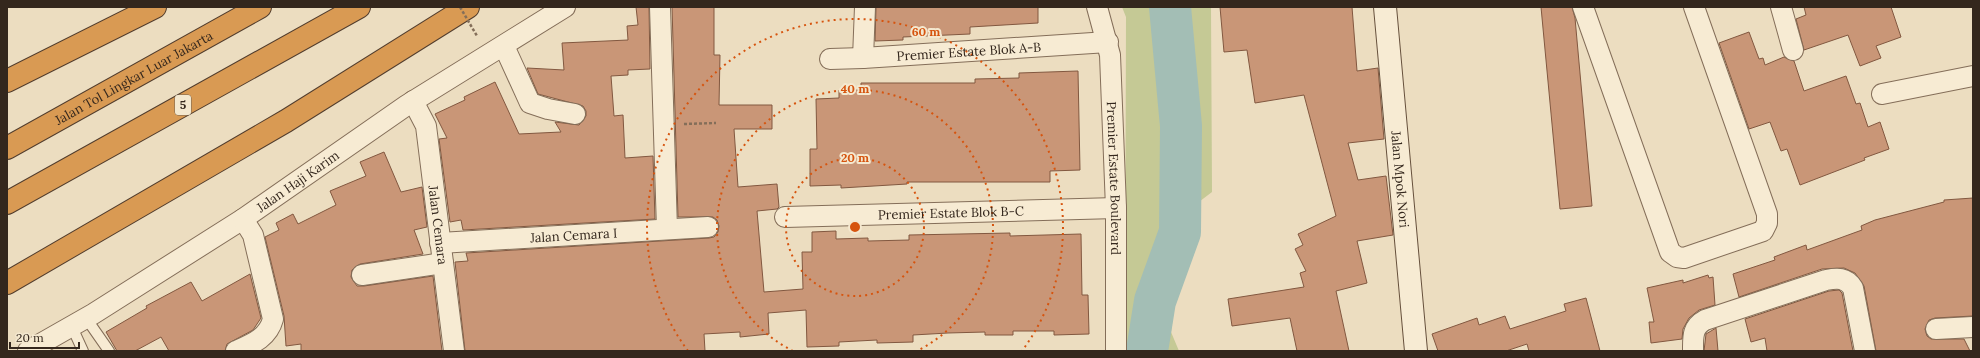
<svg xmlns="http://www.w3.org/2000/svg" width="1980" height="358" viewBox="0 0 1980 358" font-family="Lora,serif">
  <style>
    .green { fill: #c5c995 }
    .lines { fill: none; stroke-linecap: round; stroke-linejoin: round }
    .river { stroke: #a3beb5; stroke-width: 42 }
    .building { fill: #c99677; stroke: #825840 }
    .service-casing { stroke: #846e59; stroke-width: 12 }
    .minor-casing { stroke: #846e59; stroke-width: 22 }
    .secondary-casing { stroke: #66503c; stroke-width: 24 }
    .motorway-casing { stroke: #523d2d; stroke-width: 24 }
    .path { stroke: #846e59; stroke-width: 2.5; stroke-dasharray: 3 2; stroke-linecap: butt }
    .service { stroke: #f7ebd3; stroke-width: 10 }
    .minor { stroke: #f7ebd3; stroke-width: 20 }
    .secondary { stroke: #f7ebd3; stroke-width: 22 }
    .motorway { stroke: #d99a53; stroke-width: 22 }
    .path-bridge { stroke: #846e59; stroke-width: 2.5; stroke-dasharray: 3 2; stroke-linecap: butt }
    .ring { fill: none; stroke: #d6540e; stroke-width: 2; stroke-dasharray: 2 4 }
    .labels { text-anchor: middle; stroke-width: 4; stroke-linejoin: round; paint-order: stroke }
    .shield { fill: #f4e8cf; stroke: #6e6152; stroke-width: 1 }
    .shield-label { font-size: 12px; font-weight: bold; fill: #34271d }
    .street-label { font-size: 13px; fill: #34271d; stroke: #f4e8cf }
    .centre { fill: #d6540e; stroke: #f4e8cf; stroke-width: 2 }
    .ring-label { font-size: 12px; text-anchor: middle; font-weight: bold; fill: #d6540e; stroke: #f4e8cf; stroke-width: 4; stroke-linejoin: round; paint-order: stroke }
  </style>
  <rect width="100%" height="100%" fill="#ecddc0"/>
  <path class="green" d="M1122 7H1211L1212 192 1187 211 1171 332 1179 351H1125L1126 17Z"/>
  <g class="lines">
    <path class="river" d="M1147 351 1155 301 1180 232 1181 126 1170 7"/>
  </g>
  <path class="building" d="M636 7H649L650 69 628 70V75L611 76 614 116 623 115 625 158 653 156 655 219 463 230 461 220 450 222 439 139 447 138 435 114 465 100 464 97 495 82 519 134 561 132 555 122 579 125 586 116V111L583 106 538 94 527 68 564 70 562 43 628 40 627 26 638 25Z
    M672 7H714V55H720L719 105H772V129H734L738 187 777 184 779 207 777 209 757 211 764 292 803 289 802 252H812V232L836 231V239L868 238V241L909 240V235L1010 233V236L1081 234 1082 295H1088L1089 334 1054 335V331H1013V335H985V332L948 333 913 335V342L877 343V340L839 342V346L807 347 806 310 768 313 769 334 740 337V332L704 334 705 351H465L455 262 468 261 466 253 709 238 714 237 718 232 719 226 717 220 713 217H678Z
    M876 7H1038V23L970 27V34L903 37V40L875 41Z
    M1220 7H1352L1357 71 1378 68 1384 139 1348 143 1358 180 1386 176 1393 235 1357 241 1367 283 1336 291 1349 351H1297L1290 318 1232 326 1228 299 1304 287 1300 273 1306 271 1295 249 1303 245 1298 234 1336 216 1304 95 1255 103 1247 50 1224 52Z
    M1541 7H1572L1575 18 1592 206 1560 209Z
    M1804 7H1891L1901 37 1876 46 1881 58 1860 66 1848 35 1804 50 1796 19 1806 15Z
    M1749 32 1759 59 1763 58 1765 65 1784 57 1794 61 1804 91 1846 76 1856 104 1860 103 1868 127 1880 122 1889 149 1864 158 1865 160 1800 185 1787 149 1781 151 1770 122 1749 129 1719 43Z
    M1078 71 1080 170 1050 171V182H907V184L841 188V185L810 186V149H817L816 99 839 98V90H861V83H975V79L1019 78V73Z
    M384 152 401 192 422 187 427 227 414 230 423 254 360 264 352 270 351 277 357 286H364L433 276 442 351H301V344L286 346 284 316 265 237 279 230 276 223 293 214 298 224 336 205 330 191 366 176 360 162Z
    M1973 198V316L1935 318 1929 320 1925 329 1927 336 1931 339H1964L1970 351H1876L1864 286 1855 273 1844 268 1822 269 1739 297 1733 274 1775 260 1774 257 1806 245 1807 250 1862 230 1861 226 1875 220 1944 202V200Z
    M250 274 261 318 253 330 227 344 225 351H169L161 337 135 351H117L106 332 147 308 146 306 191 282 202 301Z
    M1708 275 1709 278 1713 277 1715 305 1699 310 1689 318 1683 329 1682 339 1651 343 1649 322H1654L1647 288 1683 280V283Z
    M1839 290 1842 293 1853 351H1767L1765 338 1751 342 1745 319 1829 291Z
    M1586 298 1600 351H1529L1527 344 1506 351H1438L1432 334 1477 318 1479 325 1505 316 1510 329 1566 311 1564 304Z
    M1716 328 1718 351H1704L1706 334Z"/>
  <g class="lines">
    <defs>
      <path id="service" d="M86 318 109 351
        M72 327 83 351"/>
      <g id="minor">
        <path d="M660 7 667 229"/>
        <path id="s1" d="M1097 7 1110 55 1116 208V351"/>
        <path d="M1583 7 1670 252 1677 257 1684 258 1763 231 1767 223V214L1694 7"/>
        <path d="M1781 7 1793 50"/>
        <path d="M504 46 530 103 548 109 575 114"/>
        <path d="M863 58 865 7"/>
        <path id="s2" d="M830 59 863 58 1108 42"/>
        <path d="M1882 94 1973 76"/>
        <path id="s3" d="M413 101 426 126 454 351"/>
        <path id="s4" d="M785 217 1116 208"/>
        <path id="s5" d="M440 243 708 227"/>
        <path d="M362 275 443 263"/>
        <path d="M1936 329 1973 327"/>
        <path id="s6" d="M28 351 93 314 243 219 407 105 565 7"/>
        <path d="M236 351C252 344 268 338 273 319L253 235 243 219"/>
        <path d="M1693 351C1693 337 1692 327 1705 320L1826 280C1837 278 1846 277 1853 288L1865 351"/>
      </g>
      <g id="secondary">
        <path id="s7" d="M1385 7 1416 351"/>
      </g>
      <g id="motorway">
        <path d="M7 81 155 7"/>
        <path id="s8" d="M7 148 260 7"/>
        <path d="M7 203 359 7"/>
        <path d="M7 283 286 121 468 7"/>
      </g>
    </defs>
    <use href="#service" class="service-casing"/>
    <use href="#minor" class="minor-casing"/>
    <use href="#secondary" class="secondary-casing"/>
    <use href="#motorway" class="motorway-casing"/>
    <path class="path" d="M684 124 716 123"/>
    <use href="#service" class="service"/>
    <use href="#minor" class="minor"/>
    <use href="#secondary" class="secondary"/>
    <use href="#motorway" class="motorway"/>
    <path class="path-bridge" d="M460 7 477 36"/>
  </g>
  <g class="ring">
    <circle cx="855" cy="227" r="69"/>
    <path d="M793 351A138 138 0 1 1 917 351"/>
    <path d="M688 351A208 208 0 1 1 1022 351"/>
  </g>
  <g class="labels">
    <rect class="shield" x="175" y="95" width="16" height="20" rx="3"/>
    <g class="shield-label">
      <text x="183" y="109">5</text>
    </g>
    <g class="street-label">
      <text dy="5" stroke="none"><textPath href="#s2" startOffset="139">Premier Estate Blok A-B</textPath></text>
      <text dy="5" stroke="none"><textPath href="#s8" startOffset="145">Jalan Tol Lingkar Luar Jakarta</textPath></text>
      <text dy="5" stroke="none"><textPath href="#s1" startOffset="173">Premier Estate Boulevard</textPath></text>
      <text dy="5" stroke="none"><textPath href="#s7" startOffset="173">Jalan Mpok Nori</textPath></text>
      <text dy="5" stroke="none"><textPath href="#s6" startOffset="319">Jalan Haji Karim</textPath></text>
      <text dy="5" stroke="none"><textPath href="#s4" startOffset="166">Premier Estate Blok B-C</textPath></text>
      <text dy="5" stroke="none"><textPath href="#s3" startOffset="128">Jalan Cemara</textPath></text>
      <text dy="5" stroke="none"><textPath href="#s5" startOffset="134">Jalan Cemara I</textPath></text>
    </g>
  </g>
  <circle cx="855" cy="227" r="6" class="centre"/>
  <g class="ring-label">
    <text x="926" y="36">60 m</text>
    <text x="855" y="93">40 m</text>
    <text x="855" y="162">20 m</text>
  </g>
  <rect width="1980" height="358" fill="none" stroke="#34271d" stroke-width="16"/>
  <path d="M10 342v6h69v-6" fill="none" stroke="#34271d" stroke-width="2"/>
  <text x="16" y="342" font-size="12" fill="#34271d" stroke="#f4e8cf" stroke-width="3" paint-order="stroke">20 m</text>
</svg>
